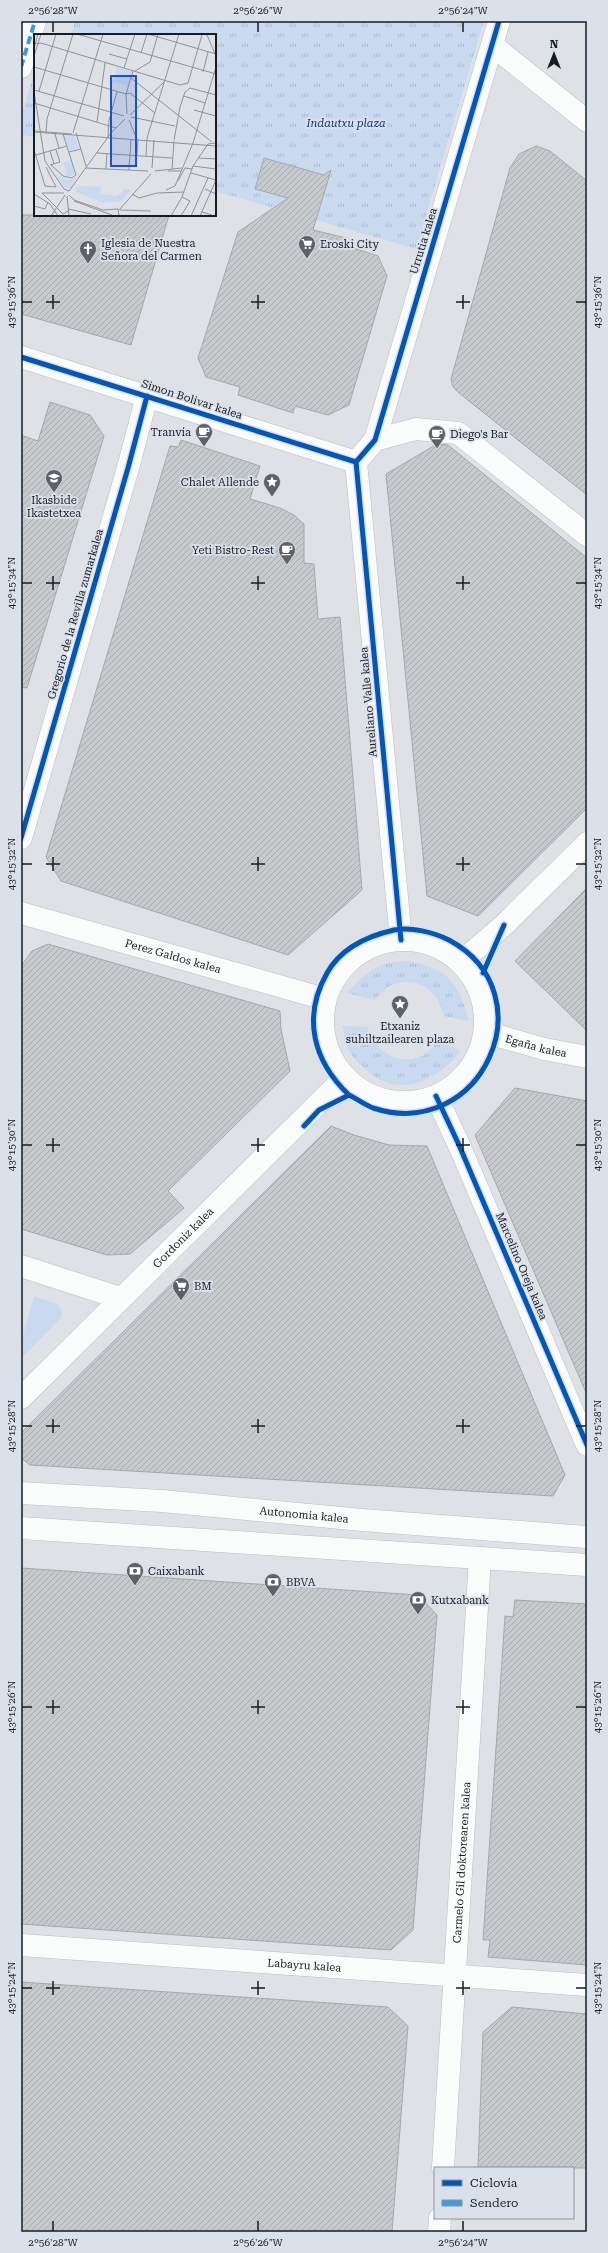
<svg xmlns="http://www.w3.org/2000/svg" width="608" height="2253" viewBox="0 0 608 2253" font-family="'Roboto Serif',serif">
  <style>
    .green { fill: #c9daf0 }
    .park { fill: url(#park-tufts) }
    .building { fill: url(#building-hatch); stroke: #a5a8ab }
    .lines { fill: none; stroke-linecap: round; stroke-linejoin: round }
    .minor-casing { stroke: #bbbec1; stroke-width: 23 }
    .major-casing { stroke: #bbbec1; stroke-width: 23 }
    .minor { stroke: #fafbfb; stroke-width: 22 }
    .major { stroke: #fafbfb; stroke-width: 22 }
    .quiet { stroke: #3b9be0; stroke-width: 4; stroke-dasharray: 8 4; stroke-linecap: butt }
    .cycleway-casing { stroke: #dae1ea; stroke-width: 8 }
    .cycleway { stroke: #0057b8; stroke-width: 5 }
    .ticks { fill: none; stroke: #191c1f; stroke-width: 1.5 }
    .labels { text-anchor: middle; stroke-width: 3.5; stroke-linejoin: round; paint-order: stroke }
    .park-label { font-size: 11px; font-style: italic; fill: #043b75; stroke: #dae1ea }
    .street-label { font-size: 11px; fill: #191c1f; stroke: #dae1ea }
    .poi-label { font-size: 11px; fill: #191c1f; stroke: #dae1ea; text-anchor: start }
    .inset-road { fill: none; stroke: #8f9396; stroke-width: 1 }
    .view { fill: #1d4ed8; fill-opacity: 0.15; stroke: #1d4ed8; stroke-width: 2 }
    .inset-edge { fill: none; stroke: #191c1f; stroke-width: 2 }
    .neatline { fill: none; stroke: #191c1f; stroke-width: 1.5 }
    .ticks-label { font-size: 10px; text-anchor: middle; fill: #191c1f }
  </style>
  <defs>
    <pattern id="park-tufts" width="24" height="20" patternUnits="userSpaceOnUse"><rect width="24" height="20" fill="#c9daf0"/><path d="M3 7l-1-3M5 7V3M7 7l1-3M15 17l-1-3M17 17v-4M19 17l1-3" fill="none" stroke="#acbacd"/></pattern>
    <pattern id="building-hatch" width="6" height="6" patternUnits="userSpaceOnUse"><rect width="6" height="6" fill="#c7cacd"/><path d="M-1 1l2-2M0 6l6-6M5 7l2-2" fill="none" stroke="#aaadb0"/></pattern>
  </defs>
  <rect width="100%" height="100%" fill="#dee2e6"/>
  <path class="green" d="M34 1296 57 1304 62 1312 61 1318 21 1359V1343Z"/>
  <path class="park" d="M75 21H484L416 249 215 191V35H71Z
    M35 70V138L21 134V116Z
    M409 961C448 969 459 983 469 1021L444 1016C442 1011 440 1004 437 999 427 982 404 977 388 987 383 990 379 996 375 1000L347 993C369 970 376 962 409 961Z
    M343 1026 367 1027C375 1049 395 1066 420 1057 427 1054 433 1046 439 1041L461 1051C438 1080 401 1099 369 1072 360 1065 352 1057 347 1047 345 1040 344 1032 343 1026Z"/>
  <path class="building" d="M536 146 550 151 587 181V495L459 393 453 387 451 379 510 168 519 154Z
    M264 158 324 175 331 170 313 230 346 238 344 245 378 256 387 276 349 405 328 415 295 406 293 413 238 395 240 387 206 377 198 358 238 232 288 198 255 189Z
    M21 215H169L131 345 21 314Z
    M50 402 90 415 104 436 27 688 21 687V435L38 441Z
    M181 440 260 466 250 499 280 508 294 515 304 524V563L314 564 318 619 340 617 362 890 288 955 61 881 46 857 170 446 178 447Z
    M437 444 448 445 587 558V808L478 916 427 896 386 474Z
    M587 888V1031L515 961Z
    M48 944 280 1011 281 1029 290 1071 168 1191 184 1208 130 1254 107 1255 21 1229V966L32 951Z
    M515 1088 587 1101V1395L475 1135Z
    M331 1126 354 1135 389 1145 427 1146 565 1475 553 1496 30 1465 21 1458V1433Z
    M21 1568 418 1595 437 1615 413 1930 391 1950 21 1924Z
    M515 1600 587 1604V1965L488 1957 490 1940H483L505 1616 513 1617Z
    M21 1982 388 2007 408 2026 392 2232H21Z
    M512 2007 587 2014V2168H478L483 2032Z"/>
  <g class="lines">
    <defs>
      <g id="minor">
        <path d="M492 45 587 121"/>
        <path d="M21 67 35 21"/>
        <path d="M21 357 356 462"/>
        <path d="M375 440 416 429 458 433 587 535"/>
        <path d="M356 462 401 940"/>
        <path d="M356 462 375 440 499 21"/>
        <path d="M21 838 128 468 147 396"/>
        <path id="s1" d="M21 913 325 999"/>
        <circle cx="404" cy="1021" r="81"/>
        <path d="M462 964 469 955 504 925 587 843"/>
        <path id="s2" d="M485 1032 544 1049 587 1057"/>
        <path d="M436 1096 459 1145 587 1445"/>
        <path d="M21 1266 120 1298"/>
        <path id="s3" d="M21 1398 345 1077"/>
        <path id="s4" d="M21 1945 587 1985"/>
        <path id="s5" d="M443 2168 480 1558"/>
        <path d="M439 2232 440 2218"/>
      </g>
      <g id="major">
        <path id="s6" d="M21 1493 162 1501 362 1520 587 1537"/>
        <path d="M21 1528 587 1565"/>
      </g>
    </defs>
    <use href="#minor" class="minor-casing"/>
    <use href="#major" class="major-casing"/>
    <use href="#minor" class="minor"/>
    <use href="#major" class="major"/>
    <path class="quiet" d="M21 67 35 21"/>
    <defs>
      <path id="cycleway" d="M21 357 356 462
        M356 462 401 940
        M356 462 375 440 499 21
        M21 838 128 468 147 396
        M483 973 504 925
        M436 1096 459 1145 587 1445
        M304 1126 319 1110 349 1095C357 1099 365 1105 373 1108 482 1143 549 994 449 940 433 932 412 927 394 930 367 936 341 948 327 973 302 1017 313 1061 349 1095"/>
    </defs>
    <use href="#cycleway" class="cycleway-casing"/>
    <use href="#cycleway" class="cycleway"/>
  </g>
  <path class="ticks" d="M53 22V32M258 22V32M463 22V32M53 295V309M258 295V309M463 295V309M22 302H32M46 302H60M251 302H265M456 302H470M576 302H586M53 576V590M258 576V590M463 576V590M22 583H32M46 583H60M251 583H265M456 583H470M576 583H586M53 857V871M258 857V871M463 857V871M22 864H32M46 864H60M251 864H265M456 864H470M576 864H586M53 1138V1152M258 1138V1152M463 1138V1152M22 1145H32M46 1145H60M251 1145H265M456 1145H470M576 1145H586M53 1419V1433M258 1419V1433M463 1419V1433M22 1426H32M46 1426H60M251 1426H265M456 1426H470M576 1426H586M53 1700V1714M258 1700V1714M463 1700V1714M22 1707H32M46 1707H60M251 1707H265M456 1707H470M576 1707H586M53 1981V1995M258 1981V1995M463 1981V1995M22 1988H32M46 1988H60M251 1988H265M456 1988H470M576 1988H586M53 2221V2231M258 2221V2231M463 2221V2231"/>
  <defs>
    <symbol id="supermarket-pin" viewBox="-11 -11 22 30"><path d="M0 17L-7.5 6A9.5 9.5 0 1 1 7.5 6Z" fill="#5e6165" stroke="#dae1ea"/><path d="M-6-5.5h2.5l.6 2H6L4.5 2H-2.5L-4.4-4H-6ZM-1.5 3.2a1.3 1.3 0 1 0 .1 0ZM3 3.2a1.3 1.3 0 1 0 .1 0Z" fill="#fff"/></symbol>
    <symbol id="church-pin" viewBox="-11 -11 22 30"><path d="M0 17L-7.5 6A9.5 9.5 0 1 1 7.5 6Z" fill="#5e6165" stroke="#dae1ea"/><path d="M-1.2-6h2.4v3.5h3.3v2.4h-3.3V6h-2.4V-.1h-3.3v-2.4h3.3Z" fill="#fff"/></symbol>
    <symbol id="cafe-pin" viewBox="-11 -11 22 30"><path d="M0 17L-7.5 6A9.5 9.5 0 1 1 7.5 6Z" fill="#5e6165" stroke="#dae1ea"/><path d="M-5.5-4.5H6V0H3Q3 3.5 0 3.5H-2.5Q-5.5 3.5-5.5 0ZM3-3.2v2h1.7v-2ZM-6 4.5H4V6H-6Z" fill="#fff"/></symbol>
    <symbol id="school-pin" viewBox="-11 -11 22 30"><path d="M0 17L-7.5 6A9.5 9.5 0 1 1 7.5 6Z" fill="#5e6165" stroke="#dae1ea"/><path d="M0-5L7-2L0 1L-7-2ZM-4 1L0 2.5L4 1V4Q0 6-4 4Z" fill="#fff"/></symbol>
    <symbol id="sight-pin" viewBox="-11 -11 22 30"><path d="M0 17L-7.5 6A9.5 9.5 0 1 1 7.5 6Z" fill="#5e6165" stroke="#dae1ea"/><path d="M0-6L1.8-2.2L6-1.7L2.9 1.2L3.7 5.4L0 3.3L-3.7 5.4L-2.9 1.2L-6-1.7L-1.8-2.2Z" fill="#fff"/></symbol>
    <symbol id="bank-pin" viewBox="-11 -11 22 30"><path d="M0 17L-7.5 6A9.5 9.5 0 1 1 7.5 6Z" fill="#5e6165" stroke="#dae1ea"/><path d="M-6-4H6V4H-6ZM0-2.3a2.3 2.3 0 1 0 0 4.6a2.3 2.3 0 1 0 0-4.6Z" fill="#fff"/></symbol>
  </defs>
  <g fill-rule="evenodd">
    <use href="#supermarket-pin" x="297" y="234" width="20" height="27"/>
    <use href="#church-pin" x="78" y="239" width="20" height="27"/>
    <use href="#cafe-pin" x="194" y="422" width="20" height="27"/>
    <use href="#cafe-pin" x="427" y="424" width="20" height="27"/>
    <use href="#school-pin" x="44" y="468" width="20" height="27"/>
    <use href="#sight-pin" x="262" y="472" width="20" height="27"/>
    <use href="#cafe-pin" x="277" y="540" width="20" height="27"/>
    <use href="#sight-pin" x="390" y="994" width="20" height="27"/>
    <use href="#supermarket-pin" x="171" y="1276" width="20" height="27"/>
    <use href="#bank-pin" x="125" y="1561" width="20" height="27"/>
    <use href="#bank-pin" x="263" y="1572" width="20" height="27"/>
    <use href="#bank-pin" x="408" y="1590" width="20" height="27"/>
  </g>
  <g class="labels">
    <g class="park-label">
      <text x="346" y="127">Indautxu plaza</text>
    </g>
    <g class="street-label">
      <text transform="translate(423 241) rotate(-73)" y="4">Urrutia kalea</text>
      <text transform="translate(192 399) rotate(18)" y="4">Simon Bolivar kalea</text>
      <text transform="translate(75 614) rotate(-74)" y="4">Gregorio de la Revilla zumarkalea</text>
      <text transform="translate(368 702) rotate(-95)" y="4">Aureliano Valle kalea</text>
      <text dy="4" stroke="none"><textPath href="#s1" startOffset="158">Perez Galdos kalea</textPath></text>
      <text dy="4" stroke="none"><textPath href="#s2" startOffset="53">Egaña kalea</textPath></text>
      <text dy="4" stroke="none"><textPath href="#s3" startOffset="228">Gordoniz kalea</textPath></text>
      <text transform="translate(522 1266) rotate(67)" y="4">Marcelino Oreja kalea</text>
      <text dy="4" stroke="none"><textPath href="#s6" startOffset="284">Autonomia kalea</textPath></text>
      <text dy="4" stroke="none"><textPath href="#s5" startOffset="306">Carmelo Gil doktorearen kalea</textPath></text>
      <text dy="4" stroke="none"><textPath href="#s4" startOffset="284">Labayru kalea</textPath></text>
    </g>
    <g class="poi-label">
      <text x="101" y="247">Iglesia de Nuestra<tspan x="101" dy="13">Señora del Carmen</tspan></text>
      <text x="320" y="248">Eroski City</text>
      <text x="191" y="436" text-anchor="end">Tranvía</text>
      <text x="450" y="438">Diego's Bar</text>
      <text x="259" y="486" text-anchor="end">Chalet Allende</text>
      <text x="54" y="504" text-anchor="middle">Ikasbide<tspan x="54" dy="13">Ikastetxea</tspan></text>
      <text x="274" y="554" text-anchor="end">Yeti Bistro-Rest</text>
      <text x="400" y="1030" text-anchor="middle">Etxaniz<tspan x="400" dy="13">suhiltzailearen plaza</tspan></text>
      <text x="194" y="1290">BM</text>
      <text x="148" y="1575">Caixabank</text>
      <text x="286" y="1586">BBVA</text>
      <text x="431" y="1604">Kutxabank</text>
    </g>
  </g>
  <g transform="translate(34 34)">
    <rect width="182" height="182" fill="#dee2e6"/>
    <path d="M36 126 41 139 38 142H33L29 128Z" fill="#c9daf0"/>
    <path d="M83 33 98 38 94 52 77 47 80 45ZM30 101 41 102 45 114 36 117ZM22 141 36 146 43 143 35 154 30 153ZM47 152 67 153 66 160 82 162 89 158V154L97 156 87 167 70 169 42 158V153Z" fill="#c9daf0"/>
    <path class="inset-road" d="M43 0 182 40M114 0 182 20M173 1 182 22M0 10 7 9 146 51 154 49M0 14 4 0M107 19 113 0M75 20 93 25M0 22 7 0M0 33 92 60M90 34 101 0M101 37 116 28 124 0M169 38 174 18M97 44 178 108M154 49 168 1M156 54 182 61M0 56 90 82M5 57 22 0M0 58 11 127 30 155 35 157M92 60 96 59 121 79M150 62 171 69M0 69 82 94M160 76 182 82M93 80 92 60 99 37M96 81 131 47M97 83 141 92M95 86 103 105M63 88 71 29M0 97 38 100M0 98 182 112M12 99 13 85 39 0M39 99 69 0M42 99 52 132M21 100 25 114M74 104 75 86 83 58M140 106 146 73 151 58 156 54M0 116 11 152 22 153 12 133M16 117 20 130M35 118 47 115M63 119 138 124M2 121 33 112M103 121 104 105M112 122 113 104 145 0M165 124 182 125M16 131 26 128 22 116M17 131 29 142 38 144 42 141 29 100M159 132 182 135M51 134 114 137M118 134 120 106M72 135 73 119M138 135 140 107M95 136 97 105M121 137 148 134M134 137H147M157 139 182 146M144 147 151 134 158 135M171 155 182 160M132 156 141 152 159 109 182 33M35 157 77 99 91 85M30 159H8L29 180 34 177M0 160 16 170 24 182M98 160 105 164 123 159 150 158M35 161 40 166 69 176 84 175 85 182M33 162 35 182M40 167 78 181M0 172 11 175 14 168M34 175 57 180M85 176 117 140M86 176 117 177M168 178 181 182M17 182 31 161M137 182 148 163 159 132 174 110 182 109M147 182 156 167 148 163M157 182 174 144M166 182 182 146"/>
    <path class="view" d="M77 42H102V132H77Z"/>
    <rect width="182" height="182" class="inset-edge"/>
  </g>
  <rect width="608" height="2253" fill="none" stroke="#dae1ea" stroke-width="44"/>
  <rect x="434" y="2167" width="140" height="52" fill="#dae1ea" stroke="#8d9299"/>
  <rect x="442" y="2180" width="20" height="6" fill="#0057b8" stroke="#8d9299"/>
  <text x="470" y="2187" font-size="12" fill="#191c1f">Ciclovía</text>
  <rect x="442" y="2200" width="20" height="6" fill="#3b9be0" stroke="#8d9299"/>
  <text x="470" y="2207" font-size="12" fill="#191c1f">Sendero</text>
  <g transform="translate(554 54)" stroke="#dae1ea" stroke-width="3" paint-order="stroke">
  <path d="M0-3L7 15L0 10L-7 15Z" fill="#191c1f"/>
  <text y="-6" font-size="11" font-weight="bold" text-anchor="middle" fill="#191c1f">N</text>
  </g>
  <rect x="22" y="22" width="564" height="2209" class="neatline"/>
  <g class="ticks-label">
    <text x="53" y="14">2°56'28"W</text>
    <text x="258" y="14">2°56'26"W</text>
    <text x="463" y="14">2°56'24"W</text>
    <text transform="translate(11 302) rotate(-90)" y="4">43°15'36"N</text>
    <text transform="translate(597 302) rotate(-90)" y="4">43°15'36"N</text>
    <text transform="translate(11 583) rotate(-90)" y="4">43°15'34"N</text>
    <text transform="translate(597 583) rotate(-90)" y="4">43°15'34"N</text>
    <text transform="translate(11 864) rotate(-90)" y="4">43°15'32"N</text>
    <text transform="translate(597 864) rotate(-90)" y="4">43°15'32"N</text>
    <text transform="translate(11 1145) rotate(-90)" y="4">43°15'30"N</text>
    <text transform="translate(597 1145) rotate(-90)" y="4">43°15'30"N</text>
    <text transform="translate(11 1426) rotate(-90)" y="4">43°15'28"N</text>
    <text transform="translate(597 1426) rotate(-90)" y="4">43°15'28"N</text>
    <text transform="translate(11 1707) rotate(-90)" y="4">43°15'26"N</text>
    <text transform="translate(597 1707) rotate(-90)" y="4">43°15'26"N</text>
    <text transform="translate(11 1988) rotate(-90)" y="4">43°15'24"N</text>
    <text transform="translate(597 1988) rotate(-90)" y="4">43°15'24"N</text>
    <text x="53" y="2246">2°56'28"W</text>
    <text x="258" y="2246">2°56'26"W</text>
    <text x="463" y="2246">2°56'24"W</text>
  </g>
</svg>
